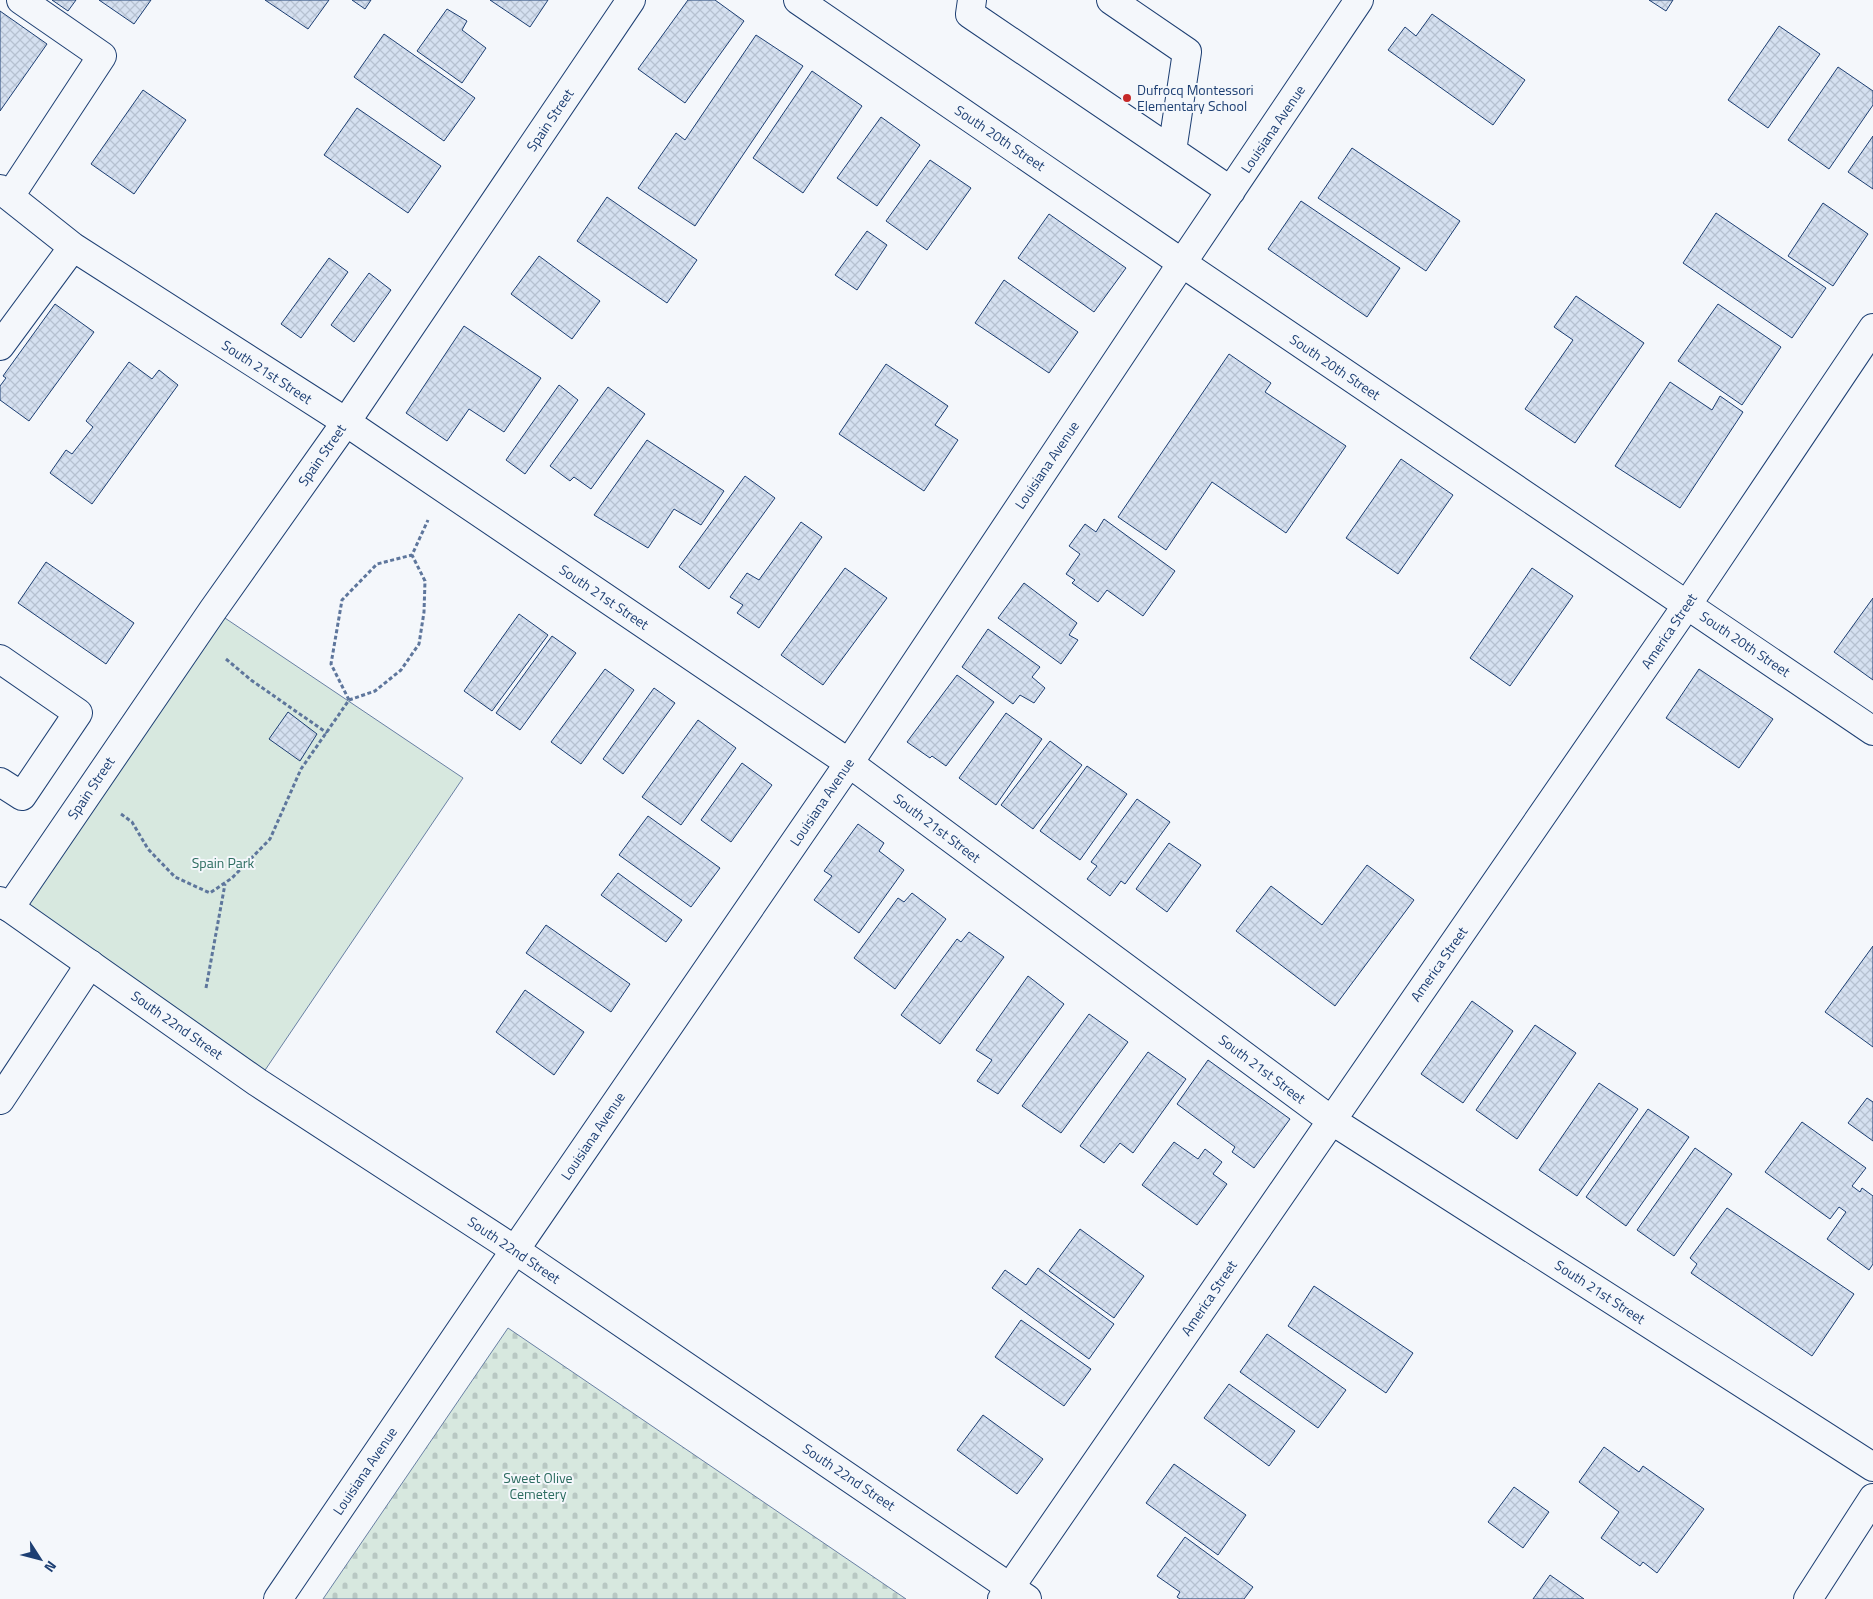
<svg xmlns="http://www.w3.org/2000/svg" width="1873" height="1599" viewBox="0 0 1873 1599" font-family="'Titillium Web',sans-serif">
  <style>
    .cemetery { fill: url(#cemetery-stones); stroke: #687fa3 }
    .park { fill: #d7e8df; stroke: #687fa3 }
    .building { fill: url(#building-cross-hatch); stroke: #1d3f73 }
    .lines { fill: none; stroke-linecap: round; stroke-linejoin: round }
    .minor-casing { stroke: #1d3f73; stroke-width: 30 }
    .major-casing { stroke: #1d3f73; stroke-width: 30 }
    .path { stroke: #5e769c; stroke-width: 3; stroke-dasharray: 4 2.5; stroke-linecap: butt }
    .minor { stroke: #f4f7fb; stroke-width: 28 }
    .major { stroke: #f4f7fb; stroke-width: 28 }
    .poi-dot { fill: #c62828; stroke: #f4f7fb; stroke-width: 2 }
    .labels { text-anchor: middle; stroke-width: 4; stroke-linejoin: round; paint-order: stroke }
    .poi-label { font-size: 14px; fill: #1d3f73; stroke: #f4f7fb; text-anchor: start }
    .street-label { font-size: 14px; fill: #1d3f73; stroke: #f4f7fb }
    .park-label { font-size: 14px; fill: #2c6c60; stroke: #f4f7fb }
  </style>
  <defs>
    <pattern id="cemetery-stones" width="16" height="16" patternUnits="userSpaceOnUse" patternTransform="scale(1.25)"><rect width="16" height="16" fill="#d7e8df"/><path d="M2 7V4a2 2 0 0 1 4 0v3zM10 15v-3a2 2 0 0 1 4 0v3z" fill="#b8c8c3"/></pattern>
    <pattern id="building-cross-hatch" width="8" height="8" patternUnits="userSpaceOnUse" patternTransform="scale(1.25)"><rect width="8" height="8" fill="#d5e0f0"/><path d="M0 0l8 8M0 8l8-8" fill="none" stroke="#b6c1d1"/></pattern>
  </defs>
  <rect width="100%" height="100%" fill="#f4f7fb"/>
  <path class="cemetery" d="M508 1328 906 1599H323Z"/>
  <path class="park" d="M213 610 463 778 257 1082 8 907Z"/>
  <path class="building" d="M52 0H76L68 11Z
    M99 0H151L134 24Z
    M265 0H329L308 29Z
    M352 0H371L365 9Z
    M490 0H548L530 27Z
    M688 0H715L744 21 685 103 638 69Z
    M1649 0H1673L1666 11Z
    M447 9 467 21 462 30 486 48 462 83 417 51Z
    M0 11 47 44 0 111Z
    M1432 14 1525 80 1493 125 1388 50 1405 27 1416 36Z
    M1779 26 1820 54 1768 128 1728 100Z
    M384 34 475 98 444 141 354 77Z
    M756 35 803 66 695 226 638 188 676 133 685 140Z
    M1838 67 1873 91V105L1829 169 1788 140Z
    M812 71 862 106 803 193 753 158Z
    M143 90 186 120 134 194 91 164Z
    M357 108 441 166 408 213 324 155Z
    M881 117 920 145 877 206 837 178Z
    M1873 136V189L1848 172Z
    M1352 148 1460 221 1426 271 1318 198Z
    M930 160 971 188 927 250 886 221Z
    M607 197 697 260 667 303 577 241Z
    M1301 201 1400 268 1367 317 1268 249Z
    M1823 203 1868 234 1833 286 1788 256Z
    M1716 213 1826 288 1792 338 1683 263Z
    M1049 214 1126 268 1094 312 1018 258Z
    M867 231 887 245 857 290 835 275Z
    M539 256 600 301 572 339 511 294Z
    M329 258 348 272 301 338 281 324Z
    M369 273 391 290 354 342 331 325Z
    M1004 280 1078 332 1049 373 975 323Z
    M1576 296 1644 343 1575 443 1525 409 1573 340 1554 327Z
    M55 304 94 332 29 421 0 400V386L6 378 3 376Z
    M1718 304 1781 347 1742 405 1678 361Z
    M464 326 541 378 504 432 469 409 447 441 406 413Z
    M1229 354 1271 383 1265 392 1346 446 1286 533 1212 482 1166 550 1118 517Z
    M129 362 152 379 159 370 178 385 92 504 50 473 66 450 72 454 93 427 86 421Z
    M886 364 948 406 935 425 958 440 924 491 839 434Z
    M1670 382 1712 410 1720 396 1743 412 1680 508 1615 466Z
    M559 385 578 400 525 474 506 460Z
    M608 387 645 414 591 489 574 477 570 481 550 466Z
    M647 440 724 491 701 525 674 509 648 548 594 515Z
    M1401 459 1453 495 1398 574 1346 538Z
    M745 476 775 498 709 589 679 567Z
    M1104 519 1175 571 1143 616 1107 590 1098 602 1072 583 1075 580 1066 574 1080 554 1069 546 1085 524 1096 532Z
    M801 522 822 537 759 628 737 613 743 605 730 597 747 573 759 580Z
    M46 562 134 623 106 664 18 603Z
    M845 568 887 598 823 685 781 655Z
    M1532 568 1573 596 1510 686 1470 658Z
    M1024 583 1077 623 1069 635 1078 640 1061 664 998 618Z
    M1873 598V680L1834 652Z
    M519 614 548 635 492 711 464 691Z
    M988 629 1040 667 1032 677 1045 688 1034 703 1020 695 1013 704 962 667Z
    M552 636 576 653 520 730 496 713Z
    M605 669 634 690 581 764 551 742Z
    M1699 669 1773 719 1739 768 1666 718Z
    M957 675 994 702 946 766 932 756 930 758 907 742Z
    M654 688 675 703 623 774 603 759Z
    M288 712 317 734 300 761 269 739Z
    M1006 713 1042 739 996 805 959 778Z
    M698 720 736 748 681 825 642 797Z
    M1050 741 1082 765 1033 829 1001 805Z
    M742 763 772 785 731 842 701 820Z
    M1087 766 1127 794 1080 860 1040 831Z
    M1137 799 1170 822 1125 884 1121 881 1110 896 1087 879 1097 866 1091 862Z
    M648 816 720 868 691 907 619 855Z
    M858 824 884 843 879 851 904 870 859 933 814 900 832 876 824 871Z
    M1169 843 1201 865 1167 912 1136 889Z
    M1367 865 1414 900 1335 1006 1236 931 1271 886 1322 925Z
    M618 873 682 920 666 942 601 895Z
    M912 893 946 919 895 989 854 958 898 898 904 902Z
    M546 925 630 984 611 1012 526 953Z
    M969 932 1004 957 940 1044 901 1015 957 939 961 942Z
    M1873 946V1047L1825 1012Z
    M1028 976 1064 1004 998 1094 977 1081 992 1060 976 1050Z
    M525 990 584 1032 554 1075 496 1032Z
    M1472 1001 1513 1031 1463 1103 1421 1074Z
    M1089 1014 1128 1042 1061 1133 1022 1106Z
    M1535 1025 1576 1053 1517 1139 1476 1110Z
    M1148 1052 1186 1079 1133 1153 1120 1143 1104 1163 1080 1146Z
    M1208 1060 1290 1119 1254 1168 1232 1152 1235 1147 1177 1104Z
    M1599 1083 1638 1109 1577 1196 1539 1170Z
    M1867 1098 1873 1102V1141L1848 1123Z
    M1648 1109 1689 1137 1626 1226 1586 1197Z
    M1802 1122 1866 1168 1852 1186 1860 1192 1862 1188 1873 1196V1264L1869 1270 1827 1239 1846 1212 1839 1207 1830 1219 1765 1172Z
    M1174 1142 1198 1159 1205 1149 1222 1162 1213 1174 1227 1184 1197 1225 1142 1185Z
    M1695 1148 1732 1174 1674 1256 1637 1230Z
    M1727 1208 1854 1294 1812 1356 1691 1273 1697 1264 1690 1258Z
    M1080 1229 1144 1276 1114 1318 1049 1271Z
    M1038 1268 1114 1324 1089 1359 992 1288 1005 1270 1026 1285Z
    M1314 1286 1413 1353 1386 1393 1288 1326Z
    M1021 1320 1091 1369 1064 1406 995 1357Z
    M1267 1334 1346 1390 1318 1428 1240 1372Z
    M1229 1384 1295 1431 1269 1466 1204 1418Z
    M983 1415 1043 1459 1017 1494 957 1450Z
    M1604 1447 1639 1472 1643 1466 1704 1509 1657 1573 1643 1562 1640 1566 1601 1538 1619 1512 1579 1482Z
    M1174 1464 1246 1515 1218 1555 1146 1503Z
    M1514 1487 1549 1512 1523 1548 1488 1522Z
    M1185 1537 1253 1587 1244 1599H1180L1177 1597 1180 1592 1157 1576Z
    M1550 1575 1584 1599H1533Z"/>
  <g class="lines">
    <defs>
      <path id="minor" d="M798 0 1182 263 1873 731
        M972 0 970 14 1231 191
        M1111 0 1187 52 1172 151
        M0 189 73 247 346 422 849 763 1331 1120 1873 1467
        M10 196 102 56 21 0
        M0 346 73 247
        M0 659 78 713 22 796 0 782
        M8 907 13 903 213 610 346 422 631 0
        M0 1100 90 964
        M278 1599 515 1250 849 763 1182 263 1359 0
        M1002 1599 1687 605 1873 328
        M1808 1599 1873 1498"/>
      <path id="major" d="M0 901 257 1082 515 1250 1027 1599"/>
    </defs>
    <use href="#minor" class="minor-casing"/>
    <use href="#major" class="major-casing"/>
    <path class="path" d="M226 659 251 680 327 733
      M349 700 331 664 342 600 377 564 412 555
      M121 814 132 822 148 849 175 877 210 893 232 878 270 839 301 769 349 700 375 691 401 670 419 644 424 612 425 581 412 555 428 520
      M206 988 225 884"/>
    <use href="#minor" class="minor"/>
    <use href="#major" class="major"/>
  </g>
  <circle class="poi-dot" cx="1127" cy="98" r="5"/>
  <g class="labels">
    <g class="poi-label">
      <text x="1137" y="95">Dufrocq Montessori<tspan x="1137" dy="16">Elementary School</tspan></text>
    </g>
    <g class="street-label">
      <text transform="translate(550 120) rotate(-56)" y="5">Spain Street</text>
      <text transform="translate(1273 129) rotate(-56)" y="5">Louisiana Avenue</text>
      <text transform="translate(1000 138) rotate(34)" y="5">South 20th Street</text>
      <text transform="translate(1335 367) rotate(34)" y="5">South 20th Street</text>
      <text transform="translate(267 372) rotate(33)" y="5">South 21st Street</text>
      <text transform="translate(322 455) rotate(-55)" y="5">Spain Street</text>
      <text transform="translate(1047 465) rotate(-56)" y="5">Louisiana Avenue</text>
      <text transform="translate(604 597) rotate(34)" y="5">South 21st Street</text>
      <text transform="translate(1669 631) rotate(-56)" y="5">America Street</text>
      <text transform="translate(1745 644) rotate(34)" y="5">South 20th Street</text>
      <text transform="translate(91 788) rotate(-56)" y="5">Spain Street</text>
      <text transform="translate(822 802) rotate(-56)" y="5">Louisiana Avenue</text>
      <text transform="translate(937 828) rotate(37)" y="5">South 21st Street</text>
      <text transform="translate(1439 964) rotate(-55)" y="5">America Street</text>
      <text transform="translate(177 1025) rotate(35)" y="5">South 22nd Street</text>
      <text transform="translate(1262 1069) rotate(37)" y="5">South 21st Street</text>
      <text transform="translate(593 1136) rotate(-56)" y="5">Louisiana Avenue</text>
      <text transform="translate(514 1250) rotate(34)" y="5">South 22nd Street</text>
      <text transform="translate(1600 1292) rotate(33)" y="5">South 21st Street</text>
      <text transform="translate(1209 1298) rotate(-56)" y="5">America Street</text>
      <text transform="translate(365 1471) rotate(-56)" y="5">Louisiana Avenue</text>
      <text transform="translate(849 1477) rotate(34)" y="5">South 22nd Street</text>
    </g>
    <g class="park-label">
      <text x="223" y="868">Spain Park</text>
      <text x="538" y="1483">Sweet Olive<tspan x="538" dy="16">Cemetery</tspan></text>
    </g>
  </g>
  <g transform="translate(40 1559) rotate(126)" stroke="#f4f7fb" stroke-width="4" paint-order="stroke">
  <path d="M0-4L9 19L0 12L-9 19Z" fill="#1d3f73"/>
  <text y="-8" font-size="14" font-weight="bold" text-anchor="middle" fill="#1d3f73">N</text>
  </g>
</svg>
